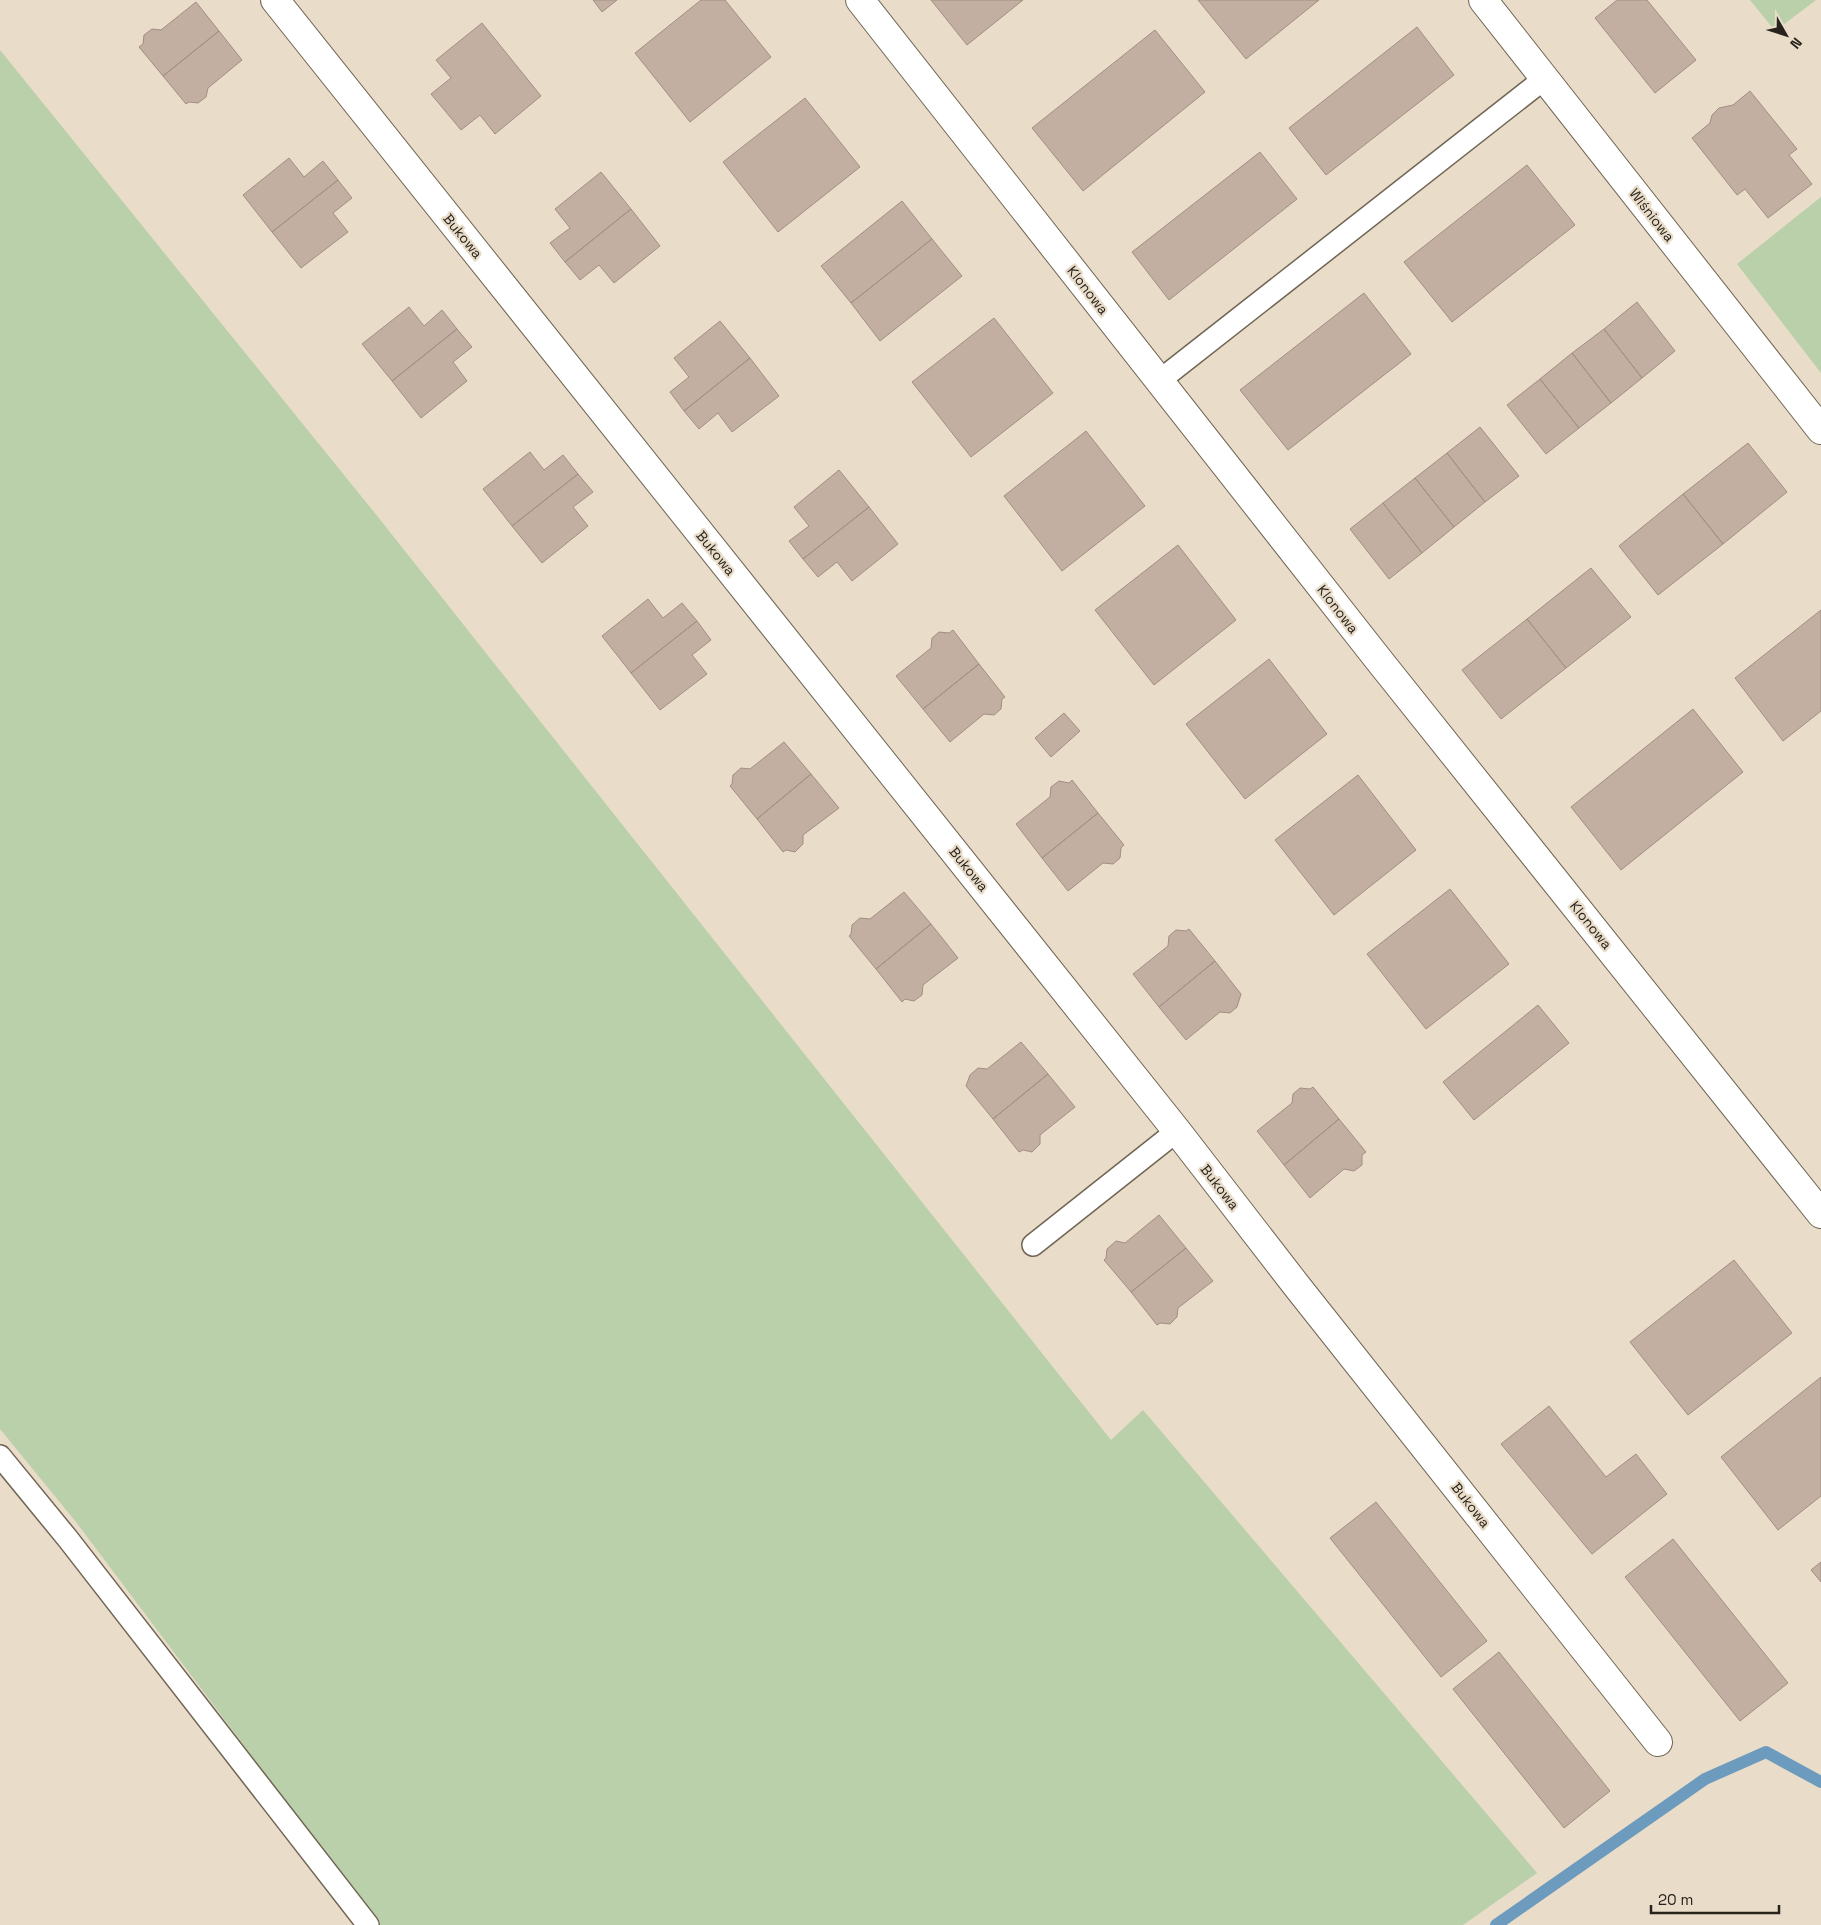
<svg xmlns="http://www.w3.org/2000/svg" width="1821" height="1925" viewBox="0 0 1821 1925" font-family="'Space Grotesk',sans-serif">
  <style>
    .green { fill: #bad0aa }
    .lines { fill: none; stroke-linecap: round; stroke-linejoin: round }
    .stream { stroke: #6c9bbe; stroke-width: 12 }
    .building { fill: #c3afa2; stroke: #a28e82 }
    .lane-casing { stroke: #706554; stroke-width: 24 }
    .street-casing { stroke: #706554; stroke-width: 30 }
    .lane { stroke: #fff; stroke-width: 21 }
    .street { stroke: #fff; stroke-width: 28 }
    .labels { text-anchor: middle; stroke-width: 4.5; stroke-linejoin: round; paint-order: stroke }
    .street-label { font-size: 14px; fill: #27231c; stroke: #e9dcc9 }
  </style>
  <rect width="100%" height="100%" fill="#e9dcc9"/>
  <path class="green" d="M1750 0H1816L1775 31Z
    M0 50 374 512 1111 1440 1143 1410 1537 1873 1463 1925H379L76 1522 0 1429Z
    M1821 197V373L1737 264Z"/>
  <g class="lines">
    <path class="stream" d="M1496 1925 1705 1779 1766 1752 1821 1782"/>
  </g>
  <path class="building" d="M593 0H617L602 12Z
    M701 0H725L771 57 690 122 635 53Z
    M931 0H1023L967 45Z
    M1198 0H1319L1246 59Z
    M1617 0H1647L1696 60 1655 93 1595 18Z
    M196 2 219 31 163 76 139 47 143 44 144 35 152 29 161 30Z
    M482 23 541 96 495 134 480 115 461 130 431 94 451 78 436 60Z
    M1417 27 1454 75 1326 175 1289 128Z
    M1155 30 1205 92 1083 191 1032 128Z
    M219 31 242 60 208 88 206 97 198 103 189 102 186 104 163 76Z
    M1750 91 1797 149 1789 155 1812 184 1768 218 1745 189 1737 195 1692 138 1710 123 1712 115 1719 108 1733 105Z
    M805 98 860 167 778 232 723 162Z
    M1260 152 1297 199 1169 300 1132 252Z
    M289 158 304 177 323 161 338 180 272 232 243 195Z
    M1527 165 1575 225 1452 322 1404 262Z
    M601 172 631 209 565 262 550 243 570 228 555 209Z
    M338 180 352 198 333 213 348 232 301 268 272 232Z
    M902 201 932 239 851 303 821 266Z
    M631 209 660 246 614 283 599 265 580 280 565 262Z
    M932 239 962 276 880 341 851 303Z
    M1364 293 1411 354 1288 450 1240 390Z
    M1637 302 1675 351 1642 378 1604 329Z
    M409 307 424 326 442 310 457 329 392 381 362 344Z
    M994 318 1053 393 971 457 912 382Z
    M720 321 750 358 684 411 670 392 689 377 674 358Z
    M457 329 472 347 453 362 467 381 421 418 392 381Z
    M1604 329 1642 378 1611 403 1572 353Z
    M1572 353 1611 403 1579 428 1540 379Z
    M750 358 779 396 732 432 718 413 699 429 684 411Z
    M1540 379 1579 428 1546 454 1507 405Z
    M1480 427 1519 476 1485 502 1447 453Z
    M1086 431 1145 506 1062 571 1004 496Z
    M1748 443 1787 492 1723 544 1683 494Z
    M530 452 544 470 563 455 578 474 512 526 483 489Z
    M1447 453 1485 502 1454 527 1415 478Z
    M839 470 869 507 803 559 789 541 809 526 794 507Z
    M578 474 593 492 573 507 588 526 542 563 512 526Z
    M1415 478 1454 527 1422 553 1383 503Z
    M1683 494 1723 544 1658 595 1619 546Z
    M1383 503 1422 553 1389 579 1350 529Z
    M869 507 898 544 852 581 837 562 818 577 803 559Z
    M1178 545 1236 620 1154 685 1095 610Z
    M1591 568 1631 617 1566 668 1527 619Z
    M648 599 663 618 682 603 697 621 631 673 602 636Z
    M1821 610V711L1783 741 1735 678Z
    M1527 619 1566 668 1501 719 1462 670Z
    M697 621 711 640 692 655 707 674 660 710 631 673Z
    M953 630 979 664 923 709 896 676 931 648 932 638 939 632 949 633Z
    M1269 659 1327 734 1245 799 1186 724Z
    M979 664 1005 697 1002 699 1001 709 994 715 984 714 950 742 923 709Z
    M1693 709 1743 772 1621 870 1571 807Z
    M1064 713 1080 731 1051 757 1035 738Z
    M784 742 811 774 757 819 730 786 732 784 733 775 741 768 750 769Z
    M811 774 839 808 803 835V844L795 852 786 850 783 852 757 819Z
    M1358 775 1416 850 1334 915 1275 840Z
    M1072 780 1098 813 1042 858 1016 824 1050 797 1051 787 1059 781 1069 783Z
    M1098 813 1124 845 1121 848 1120 858 1113 864 1103 863 1068 891 1042 858Z
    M1450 889 1509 964 1426 1029 1367 954Z
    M904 892 931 924 876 969 849 936 851 934 852 925 860 918 870 919Z
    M931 924 958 958 923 985 922 995 914 1001 905 999 902 1002 876 969Z
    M1189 929 1215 961 1159 1007 1133 974 1168 946 1169 936 1176 930 1186 931Z
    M1215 961 1241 994 1237 1007 1230 1013 1220 1012 1186 1040 1159 1007Z
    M1538 1005 1569 1043 1474 1120 1443 1082Z
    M1021 1042 1048 1074 993 1119 966 1086 970 1075 978 1068 987 1069Z
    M1048 1074 1075 1107 1040 1135V1144L1032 1152 1023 1150 1019 1152 993 1119Z
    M1313 1087 1339 1119 1284 1165 1257 1131 1292 1103 1293 1094 1300 1088 1310 1089Z
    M1339 1119 1366 1152 1362 1155V1165L1354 1171 1344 1169 1310 1198 1284 1165Z
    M1159 1215 1186 1248 1131 1292 1104 1260 1106 1258 1107 1249 1116 1241 1125 1243Z
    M1186 1248 1213 1281 1178 1308 1177 1317 1170 1324 1160 1323 1157 1325 1131 1292Z
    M1734 1260 1792 1333 1688 1415 1630 1342Z
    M1821 1377V1496L1778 1530 1721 1457Z
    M1549 1406 1606 1477 1636 1454 1667 1494 1592 1554 1501 1444Z
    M1376 1502 1487 1641 1441 1677 1330 1538Z
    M1673 1539 1788 1683 1740 1721 1625 1577Z
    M1821 1562V1582L1811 1570Z
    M1499 1652 1610 1791 1564 1828 1453 1689Z"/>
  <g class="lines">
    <defs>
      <path id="lane" d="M1159 381 1544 79
        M1033 1245 1177 1131
        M0 1456 68 1539 368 1925"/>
      <path id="street" d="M275 0 1177 1131 1296 1285 1658 1742
        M860 0 1378 659 1821 1214
        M1483 0 1821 430"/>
    </defs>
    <use href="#lane" class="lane-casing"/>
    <use href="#street" class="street-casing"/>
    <use href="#lane" class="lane"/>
    <use href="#street" class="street"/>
  </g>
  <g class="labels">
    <g class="street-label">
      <text transform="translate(1652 215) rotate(52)" y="5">Wiśniowa</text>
      <text transform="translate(463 236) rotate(51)" y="5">Bukowa</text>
      <text transform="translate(1088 290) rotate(52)" y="5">Klonowa</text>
      <text transform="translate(716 553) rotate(51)" y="5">Bukowa</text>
      <text transform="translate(1338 609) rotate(52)" y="5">Klonowa</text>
      <text transform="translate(969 869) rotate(51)" y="5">Bukowa</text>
      <text transform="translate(1591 925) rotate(51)" y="5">Klonowa</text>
      <text transform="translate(1220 1187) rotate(52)" y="5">Bukowa</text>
      <text transform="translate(1471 1505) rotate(52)" y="5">Bukowa</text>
    </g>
  </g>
  <g transform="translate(1786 35) rotate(129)" stroke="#e9dcc9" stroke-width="4" paint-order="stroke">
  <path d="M0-4L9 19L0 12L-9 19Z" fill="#27231c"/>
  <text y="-8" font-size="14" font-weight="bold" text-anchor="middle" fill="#27231c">N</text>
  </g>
  <path d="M1651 1905v8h128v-8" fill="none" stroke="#27231c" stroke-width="2.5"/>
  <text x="1658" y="1905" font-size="15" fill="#27231c" stroke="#e9dcc9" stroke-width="4" paint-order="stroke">20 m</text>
</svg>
